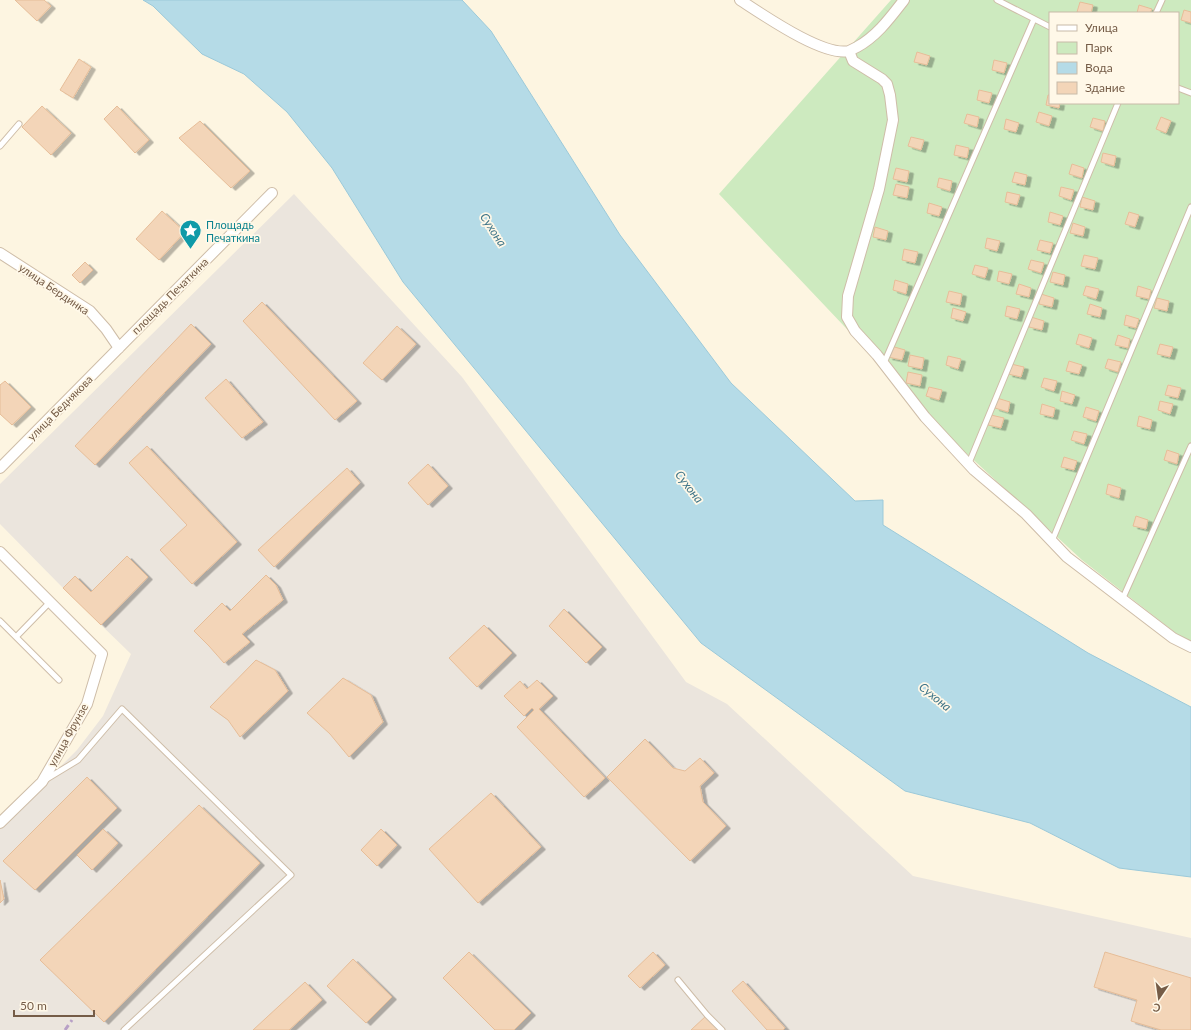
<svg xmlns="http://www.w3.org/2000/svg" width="1191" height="1030" viewBox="0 0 1191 1030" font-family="Lato,sans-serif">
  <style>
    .industrial { fill: #ebe5dd }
    .green { fill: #cdeabf; fill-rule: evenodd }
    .water { fill: #b5dbe7; stroke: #9bc9d9 }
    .building { fill: #f3d5b8; stroke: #e6bd98; filter: url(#shadow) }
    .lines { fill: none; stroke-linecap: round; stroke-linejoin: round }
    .service-casing { stroke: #cebda8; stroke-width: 7 }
    .minor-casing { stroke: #cebda8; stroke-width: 12 }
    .service { stroke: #fff; stroke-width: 5 }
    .minor { stroke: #fff; stroke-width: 10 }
    .rail { stroke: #b8a0c6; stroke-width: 3; stroke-dasharray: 6 4; stroke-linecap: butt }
    .labels { text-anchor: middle; stroke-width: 3.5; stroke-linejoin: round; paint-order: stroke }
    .culture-label { font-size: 11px; fill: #0d838f; stroke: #fff8e8; text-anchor: start }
    .street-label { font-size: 11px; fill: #755c47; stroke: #fff8e8 }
    .water-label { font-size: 12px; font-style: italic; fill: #417689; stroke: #fff8e8 }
  </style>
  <defs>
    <filter id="shadow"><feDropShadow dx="4.5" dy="2.5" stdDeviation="0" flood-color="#0004"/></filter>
  </defs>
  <rect width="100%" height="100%" fill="#fdf5e1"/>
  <path class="industrial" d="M294 194 462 377 686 682 727 704 913 876 1191 938V1030H0V827L77 750 103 716 131 654 63 588 0 524V484Z"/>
  <path class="green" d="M891 0H1191V643L1186 641 1082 560 951 439 719 194ZM1050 13H1178V103H1050Z"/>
  <path class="water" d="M143 0H462L491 31 620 235 731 383 855 501 883 500V525L1088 653 1191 707V877L1119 868 1030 823 905 791 701 643 403 282 332 168 287 112 244 74 202 54 153 6Z"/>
  <path class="building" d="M15 0H44L51 6 37 21Z
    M1080 2 1093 5 1091 13H1082L1077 12Z
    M1139 5 1152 9 1150 13H1137Z
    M1184 10 1191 12V23L1181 20Z
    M917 52 930 56 927 65 914 62Z
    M79 59 91 67 73 98 60 90Z
    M994 60 1007 63 1004 73 992 70Z
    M979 90 992 93 989 103 977 100Z
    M1048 95H1050V103H1060L1059 108 1046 105Z
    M42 106 71 133 51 155 22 127Z
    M117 106 149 140 135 153 104 119Z
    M1039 112 1052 116 1049 126 1036 122Z
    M967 114 979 117 977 127 964 123Z
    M1161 117 1171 121 1166 133 1156 129Z
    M1093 118 1105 121 1103 131 1090 127Z
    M1006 119 1019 123 1016 132 1004 129Z
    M200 121 250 171 231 188 179 138Z
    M911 137 924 140 921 150 908 146Z
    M956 145 969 148 967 158 954 155Z
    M1103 153 1116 156 1114 166 1101 162Z
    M1072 164 1084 168 1082 178 1069 174Z
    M896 168 909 171 907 182 893 179Z
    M1015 172 1027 175 1025 185 1012 182Z
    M939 178 952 181 950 191 937 187Z
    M896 184 909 187 907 198 893 195Z
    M1061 187 1074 190 1071 200 1059 196Z
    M1007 192 1020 195 1017 205 1005 202Z
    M1082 197 1095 201 1093 210 1080 207Z
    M929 203 942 207 939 216 927 213Z
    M162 211 185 232 159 260 136 239Z
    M1050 212 1063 216 1060 225 1048 222Z
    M1129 212 1139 215 1135 227 1125 224Z
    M1073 223 1085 227 1083 236 1070 233Z
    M875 227 888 231 886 240 873 237Z
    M987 238 1000 241 997 251 985 248Z
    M1040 240 1053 243 1050 253 1037 250Z
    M904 249 918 252 915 263 902 260Z
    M1084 255 1098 258 1095 269 1081 266Z
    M1031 260 1044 263 1041 273 1028 269Z
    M85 262 93 270 80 283 72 275Z
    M975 265 988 268 985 278 972 274Z
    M999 271 1012 274 1009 284 997 281Z
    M1053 272 1065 275 1063 285 1050 282Z
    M895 280 908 284 906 294 893 290Z
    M1019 284 1031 288 1029 297 1016 294Z
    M1086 286 1099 289 1096 299 1083 295Z
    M1138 286 1151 290 1149 299 1136 296Z
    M949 291 962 294 960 305 946 302Z
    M1041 294 1054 298 1052 307 1039 304Z
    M1157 298 1169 301 1167 311 1154 308Z
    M262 302 357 401 335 420 243 321Z
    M1090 304 1102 308 1100 317 1087 314Z
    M1007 306 1020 309 1017 319 1005 316Z
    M953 308 966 312 963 321 951 318Z
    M1126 315 1139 319 1136 328 1124 325Z
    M1031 317 1044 321 1042 330 1029 327Z
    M191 324 211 344 95 465 75 446Z
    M397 326 416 344 382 380 363 363Z
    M1079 334 1092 338 1089 348 1076 344Z
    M1118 335 1130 339 1128 348 1115 345Z
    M1160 344 1173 347 1170 357 1157 354Z
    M891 346 905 350 902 360 888 357Z
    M910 355 924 358 922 369 908 366Z
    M948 356 961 359 958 369 946 365Z
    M1108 359 1121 362 1118 372 1105 368Z
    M1069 361 1082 365 1079 374 1066 371Z
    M1011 364 1024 367 1021 377 1008 374Z
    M908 372 922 375 920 386 906 383Z
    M1044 378 1057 381 1054 391 1041 387Z
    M226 379 263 422 242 438 205 398Z
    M5 381 31 407 12 425 0 414V385Z
    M1168 385 1181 388 1178 398 1165 395Z
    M929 387 942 390 939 400 926 396Z
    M1062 391 1075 395 1072 404 1060 401Z
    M997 398 1010 402 1008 412 995 408Z
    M1160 401 1173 404 1170 414 1158 410Z
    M1042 404 1055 408 1053 417 1040 414Z
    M1086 407 1099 411 1096 421 1083 417Z
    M991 415 1004 418 1001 428 988 425Z
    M1139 416 1152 420 1150 429 1137 426Z
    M1074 431 1087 434 1084 444 1071 440Z
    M147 446 237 542 192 584 160 550 187 525 129 463Z
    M1167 450 1179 454 1177 464 1164 460Z
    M1064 457 1077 461 1074 470 1061 467Z
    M428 464 448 486 428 505 408 483Z
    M347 468 360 483 274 567 258 550Z
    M1108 484 1121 488 1119 498 1106 494Z
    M1136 516 1148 520 1146 529 1133 526Z
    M127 556 148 577 101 625 63 588 75 576 91 592Z
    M266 575 276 585 283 600 242 634 250 642 224 663 209 646 194 631 222 603 230 611Z
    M564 609 602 647 586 663 549 626Z
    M484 625 512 653 477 687 449 658Z
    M256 660 275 670 288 691 240 737 228 720 210 707Z
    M343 678 371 695 383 722 349 757 330 734 307 713Z
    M537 680 553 696 539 709 605 778 584 797 517 727 534 710 532 708 524 716 504 696 520 681 527 689Z
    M645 739 673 768 685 771 700 758 714 773 700 786 703 802 726 826 690 861 607 777Z
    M87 777 117 808 35 890 3 861Z
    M491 793 541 847 478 903 429 849Z
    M199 805 260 863 104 1022 40 960Z
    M103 829 118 843 92 870 77 855Z
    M381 829 397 845 377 866 361 850Z
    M0 880 4 899 0 903Z
    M469 952 531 1013 514 1030H495L443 978Z
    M653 952 665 965 640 988 628 976Z
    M1105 952 1191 978V1030H1161L1131 1021 1137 1000 1094 987Z
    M353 959 392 997 366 1023 327 986Z
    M743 981 785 1028 783 1030H767L732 991Z
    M305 982 322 1000 289 1030H253Z
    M707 1015 722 1030H691Z"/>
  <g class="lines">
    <defs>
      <path id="service" d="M997 0 1050 27
        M1156 13 1162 0
        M1178 88 1191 93
        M0 146 19 124
        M884 363 1034 19
        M969 463 1118 103
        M1052 541 1191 207
        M1122 600 1191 446
        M0 621 59 680
        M16 637 50 602
        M45 780 78 760 122 709 291 875 124 1030
        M678 980 707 1015 722 1030"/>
      <path id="minor" d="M740 0C762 14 823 57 849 51 851 50 855 48 857 47 877 36 890 18 904 0
        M849 51 853 61 882 79 887 84 890 95 893 120 879 189 848 296 847 317 855 331 877 355 925 417 974 470 1026 514 1067 557 1173 638 1191 647
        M0 253 90 311 106 329 119 348
        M0 468 272 193
        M0 552 102 654 87 704 42 782 0 823"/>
    </defs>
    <use href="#service" class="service-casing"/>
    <use href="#minor" class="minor-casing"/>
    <use href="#service" class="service"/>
    <use href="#minor" class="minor"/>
    <path class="rail" d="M65 1030 72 1020"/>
  </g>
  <defs>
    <symbol id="sight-pin" viewBox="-11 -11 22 30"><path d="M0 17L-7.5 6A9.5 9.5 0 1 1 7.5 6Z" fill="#0f9aa8" stroke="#fff8e8"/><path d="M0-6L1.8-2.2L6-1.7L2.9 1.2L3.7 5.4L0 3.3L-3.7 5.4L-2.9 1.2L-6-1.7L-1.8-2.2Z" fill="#fff"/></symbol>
  </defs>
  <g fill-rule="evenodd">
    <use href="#sight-pin" x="178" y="218" width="25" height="34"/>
  </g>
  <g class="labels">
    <g class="culture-label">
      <text x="206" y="229">Площадь<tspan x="206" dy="13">Печаткина</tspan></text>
    </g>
    <g class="street-label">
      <text transform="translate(54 289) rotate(34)" y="4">улица Бердинка</text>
      <text transform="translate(170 296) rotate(-45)" y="4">площадь Печаткина</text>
      <text transform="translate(60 408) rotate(-45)" y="4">улица Беднякова</text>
      <text transform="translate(68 735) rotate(-61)" y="4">улица Фрунзе</text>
    </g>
    <g class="water-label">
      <text transform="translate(493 230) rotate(57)" y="4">Сухона</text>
      <text transform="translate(689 487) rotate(52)" y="4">Сухона</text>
      <text transform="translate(935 697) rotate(39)" y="4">Сухона</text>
    </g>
  </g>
  <rect x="1049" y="12" width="130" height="92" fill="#fff8e8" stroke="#c8baa8"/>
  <rect x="1057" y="25" width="20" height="6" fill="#ffffff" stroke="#c8baa8"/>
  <text x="1085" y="32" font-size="12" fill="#755c47">Улица</text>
  <rect x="1057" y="42" width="20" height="12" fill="#cdeabf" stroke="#c8baa8"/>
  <text x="1085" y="52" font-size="12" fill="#755c47">Парк</text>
  <rect x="1057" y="62" width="20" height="12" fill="#b5dbe7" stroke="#c8baa8"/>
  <text x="1085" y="72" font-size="12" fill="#755c47">Вода</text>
  <rect x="1057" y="82" width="20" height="12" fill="#f3d5b8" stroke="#c8baa8"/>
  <text x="1085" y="92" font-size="12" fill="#755c47">Здание</text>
  <g transform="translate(1159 998) rotate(193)" stroke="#fff8e8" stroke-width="3" paint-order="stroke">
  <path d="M0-3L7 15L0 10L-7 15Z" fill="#755c47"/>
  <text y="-6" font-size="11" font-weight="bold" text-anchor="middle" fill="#755c47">С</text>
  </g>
  <path d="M14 1010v6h80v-6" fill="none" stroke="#755c47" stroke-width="2"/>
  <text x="20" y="1010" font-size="12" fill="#755c47" stroke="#fff8e8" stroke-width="3" paint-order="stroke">50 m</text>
</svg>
